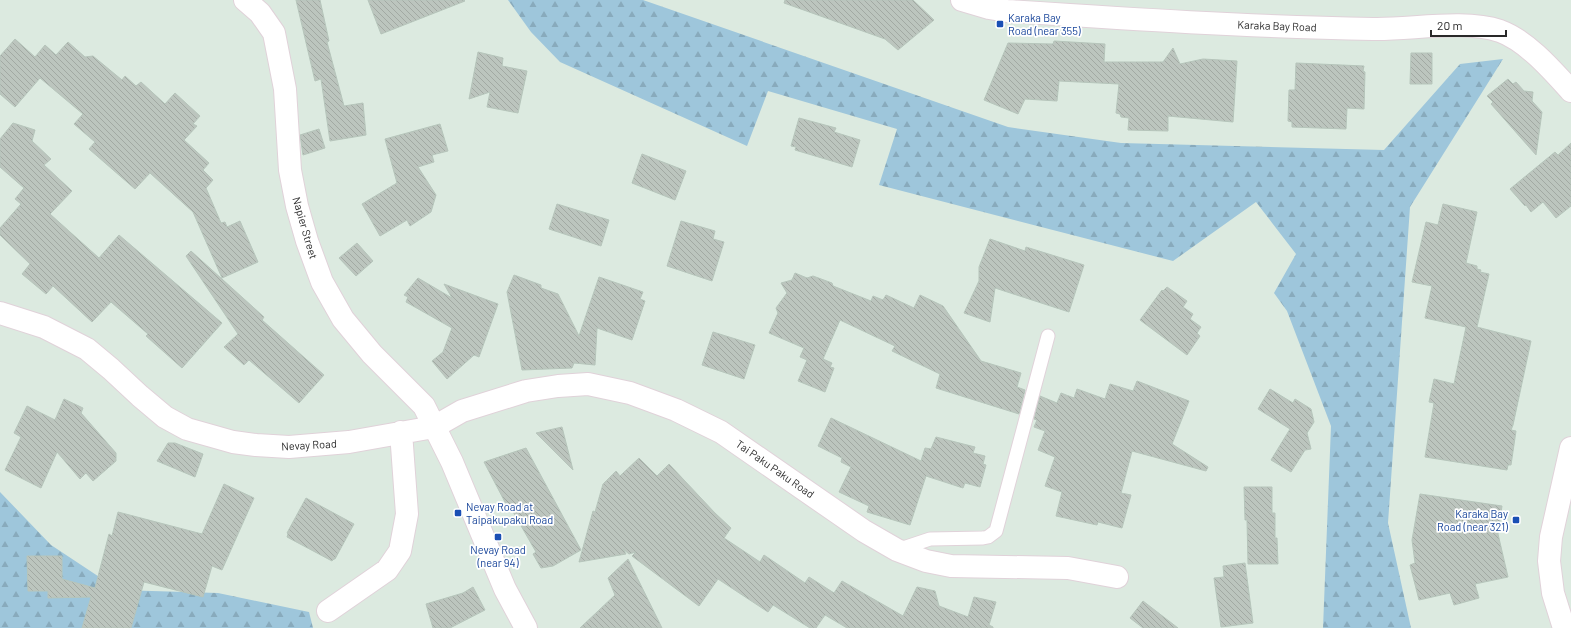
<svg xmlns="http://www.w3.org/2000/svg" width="1571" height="628" viewBox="0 0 1571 628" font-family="Barlow,sans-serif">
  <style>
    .forest { fill: url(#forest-firs) }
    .building { fill: url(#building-back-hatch); stroke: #b6c5bb }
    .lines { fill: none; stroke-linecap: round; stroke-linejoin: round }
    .lane-casing { stroke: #e0d2d9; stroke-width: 15 }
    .street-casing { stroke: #e0d2d9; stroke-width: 24 }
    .lane { stroke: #fff; stroke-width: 13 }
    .street { stroke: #fff; stroke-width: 22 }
    .transit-dot { fill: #1a4fb4; stroke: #fff; stroke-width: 1.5 }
    .labels { text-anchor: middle; stroke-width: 3.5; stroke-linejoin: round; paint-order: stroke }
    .transit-label { font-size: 11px; fill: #164399; stroke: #fff; text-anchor: start }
    .street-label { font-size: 11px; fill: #292929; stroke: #fff }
  </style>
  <defs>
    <pattern id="forest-firs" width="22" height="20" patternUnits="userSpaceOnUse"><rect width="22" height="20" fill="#9ec6db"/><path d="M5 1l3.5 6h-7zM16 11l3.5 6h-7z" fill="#88aabc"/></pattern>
    <pattern id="building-back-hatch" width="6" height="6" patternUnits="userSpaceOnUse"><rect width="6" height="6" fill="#bcc5be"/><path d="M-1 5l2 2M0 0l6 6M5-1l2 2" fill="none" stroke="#a2a9a3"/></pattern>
  </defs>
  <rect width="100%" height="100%" fill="#dceae0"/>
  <path class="forest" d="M508 0H643L1008 127 1121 143 1384 150 1460 64 1503 59 1410 207 1388 523 1411 628H1323L1331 426 1287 311 1274 293 1296 254 1256 202 1173 261 879 185 897 129 768 91 747 146 560 62 531 32Z
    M0 492 51 545 119 590 218 593 309 612 313 628H0Z"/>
  <path class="building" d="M296 0H320L329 41 327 42 344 106 363 103 366 135 330 141 321 79 315 81Z
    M368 0H464L465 1 381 34Z
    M785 0H913L934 20 898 50 885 39 784 3Z
    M15 39 35 57 45 45 56 55 68 42 85 57 93 56 122 80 125 76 136 86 141 82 165 104 175 93 200 116 193 124 197 126 184 140 209 163 203 170 213 180 206 188 221 223 225 222 227 227 240 221 258 262 222 278 193 212 150 173 135 189 89 149 95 142 74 124 83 114 40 78 15 107 0 94V56Z
    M1054 41 1105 44 1104 62H1163L1173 48 1180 64 1203 59 1237 61 1233 122 1168 116V131L1128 130 1129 118 1121 117 1120 114 1116 113 1119 84 1059 81 1057 101 1025 99 1018 114 984 100 1008 43 1053 44Z
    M478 52 503 58 502 66 527 71 518 113 487 107 490 92 469 99Z
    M1411 53H1432V84H1410Z
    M1296 63 1364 66 1363 71 1365 72 1364 109 1347 108 1346 129 1292 127V122L1288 121 1289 90H1295Z
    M1508 79 1513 84 1516 82 1524 91 1533 92 1532 101 1542 112 1536 155 1491 104 1493 102 1487 96Z
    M799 118 836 128 834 132 860 140 852 167 795 150 796 147 791 146Z
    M13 123 35 130 32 141 51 159 44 165 72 191 50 214 99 258 119 235 222 323 182 368 146 336 148 334 111 302 92 322 53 286 46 294 22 274 30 264 0 235V228L21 204 15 199 24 188 0 167V139Z
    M440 124 448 151 432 155 434 162 418 167 436 195 431 212 410 226 407 220 380 236 362 204 397 183 385 139Z
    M319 129 325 148 303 155 300 135Z
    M1571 143V206L1556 218 1543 202 1531 212 1526 205 1525 206 1510 189 1555 152 1558 155Z
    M642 154 686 171 675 200 632 183Z
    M557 204 609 220 601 246 549 229Z
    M1443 204 1477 212 1466 263 1477 266V269L1481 270 1480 272 1489 274 1477 327 1531 341 1513 425 1511 430 1516 431 1511 465H1508L1507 470 1425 457 1434 403 1429 402 1434 379 1454 384 1466 327 1425 318 1432 286 1412 282 1426 222 1438 225Z
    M681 221 715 231 713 239 724 242 712 281 667 266Z
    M990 239 1025 251 1026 247 1084 265 1069 312 995 288 990 322 964 313 979 281V267Z
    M357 243 373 261 356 276 339 258Z
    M191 251 264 317 262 320 324 375 299 403 249 360 244 365 224 347 238 334 186 256Z
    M795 273 807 278 813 276 832 283 833 286 871 301 873 296 883 300 886 295 914 308 920 295 943 306 981 361 1021 373 1017 387 1025 390 1019 414 936 388 940 374 892 351 895 346 840 320 823 359 832 363 830 367 834 368 825 392 798 381 807 360 800 357 804 348 769 333 778 313 776 308 787 293 781 283 792 280Z
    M514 275 541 285V288L558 294 579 336 599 277 643 292 640 299 645 301 632 340 597 328 595 365 574 363 572 368 522 370 507 292Z
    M418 278 452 298 444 284 498 304 479 357 474 355 447 379 432 361 443 352 452 328 406 302 408 297 404 295Z
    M1167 287 1187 301 1183 307 1193 314 1190 319 1201 327 1197 333 1200 336 1187 355 1140 320 1162 290 1163 291Z
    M713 332 755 345 744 379 702 365Z
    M1137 381 1189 401 1172 444 1208 467 1206 471 1132 451 1121 493 1131 495 1122 528 1098 522 1097 525 1056 516 1062 492 1045 486 1055 457 1038 450 1045 431 1034 427 1037 420 1034 419 1040 396 1057 403 1061 393 1074 398 1077 389 1105 399 1110 384 1133 391Z
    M1270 389 1293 403 1295 399 1311 409 1314 422 1307 433 1311 449 1305 450 1291 472 1271 460 1290 429 1258 409Z
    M64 399 83 408 81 413 116 453V461L93 481 86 473 80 479 57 452 41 488 5 470 21 437 14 433 27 406 55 420Z
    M831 418 921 461 925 448 931 449 936 437 975 447 973 453 985 456 983 464 986 465 980 487 965 483 963 488 926 476 910 525 867 512 869 506 839 492 851 467 841 462 842 458 818 446Z
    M562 427 573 470 536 433Z
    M168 443H175L203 454 195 477 157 461Z
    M526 448 581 550 553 566 541 568 533 554 536 552 508 503 506 504 484 462Z
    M639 458 657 476 669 464 715 513 731 528 724 538 760 562 764 555 805 583 809 577 834 593 842 581 903 616 917 587 935 591 939 606 968 617 974 597 996 602 989 625 993 627V628H847L825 615 816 628H810L773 605 768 612 718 579 699 606 632 556 636 552 629 554 623 549 626 554 579 562 593 511 595 512 603 484 616 471 620 476Z
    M224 484 254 498 222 570 212 566 203 597 144 582 131 628H82L91 597 48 598V591H28L27 556H62V579L95 588 109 534 112 536 118 512 202 534Z
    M1244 487H1272V513H1275V538H1277L1278 564H1248L1247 520H1245Z
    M1420 494 1502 506 1498 534 1508 577 1475 584 1479 598 1454 605 1450 593 1419 600 1410 565 1415 563 1412 540Z
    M306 498 354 524 335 559H334L332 561 287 537 288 534 287 533Z
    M628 559 662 628H580L615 595 608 578Z
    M1245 563 1253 623 1221 627 1214 578 1224 577 1223 566Z
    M473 587 485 610 450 628H433L426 604 463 593Z
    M1143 601 1178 628H1143L1130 618Z"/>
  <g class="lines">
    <defs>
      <path id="lane" d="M897 550 930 539 983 538 988 537 996 531 1048 336"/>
      <path id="street" d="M245 0 260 13 274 33 285 89 290 170 297 206 307 241 322 282 343 319 372 354 424 406 452 462 505 589 526 628
        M962 0 989 8 1007 11C1129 19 1251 27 1373 29 1411 30 1463 19 1500 31 1527 41 1552 70 1571 91
        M0 313 44 327 87 349 111 369 140 396 165 417 187 429 233 442 256 445 289 447 349 442 434 427 462 411 526 391 558 386 588 384 630 393 676 410 721 432 864 531 897 550 926 561 951 566 1068 568 1117 577
        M328 611 387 570 400 551 407 514 401 432
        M1564 628 1553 593 1549 561 1551 537 1571 448"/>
    </defs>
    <use href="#lane" class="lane-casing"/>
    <use href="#street" class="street-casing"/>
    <use href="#lane" class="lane"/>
    <use href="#street" class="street"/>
  </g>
  <g class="transit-dot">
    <rect x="996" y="20" width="8" height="8" rx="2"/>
    <rect x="454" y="509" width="8" height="8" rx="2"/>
    <rect x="1512" y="516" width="8" height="8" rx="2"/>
    <rect x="494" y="533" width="8" height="8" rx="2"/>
  </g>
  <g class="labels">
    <g class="transit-label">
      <text x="1008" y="22">Karaka Bay<tspan x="1008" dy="13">Road (near 355)</tspan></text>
      <text x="466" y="511">Nevay Road at<tspan x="466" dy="13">Taipakupaku Road</tspan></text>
      <text x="1508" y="518" text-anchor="end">Karaka Bay<tspan x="1508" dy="13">Road (near 321)</tspan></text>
      <text x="498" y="554" text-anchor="middle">Nevay Road<tspan x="498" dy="13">(near 94)</tspan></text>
    </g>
    <g class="street-label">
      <text transform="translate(1277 26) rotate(2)" y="4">Karaka Bay Road</text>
      <text transform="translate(305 228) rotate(74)" y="4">Napier Street</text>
      <text transform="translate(309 445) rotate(-3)" y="4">Nevay Road</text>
      <text transform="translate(775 469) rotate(35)" y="4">Tai Paku Paku Road</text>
    </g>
  </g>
  <path d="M1431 30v6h75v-6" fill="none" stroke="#292929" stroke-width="2"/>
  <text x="1437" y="30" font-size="12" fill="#292929" stroke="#ffffff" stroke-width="3" paint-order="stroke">20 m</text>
</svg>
